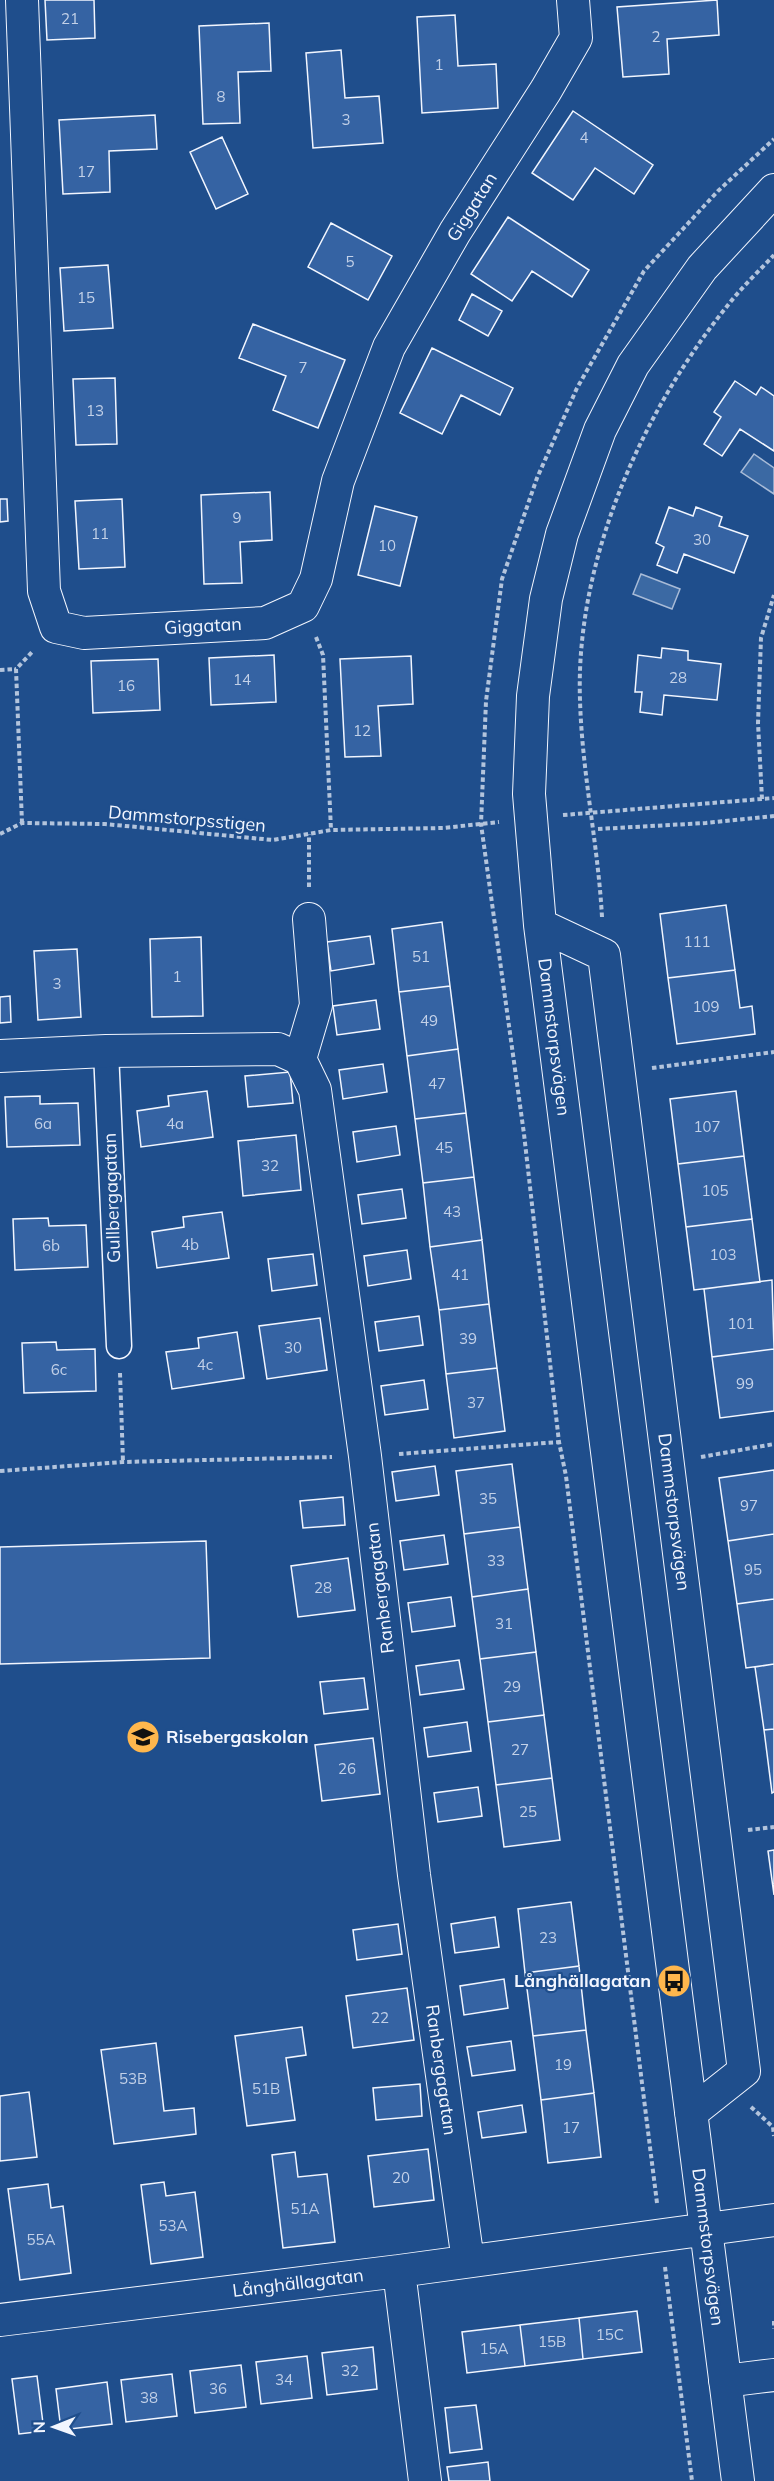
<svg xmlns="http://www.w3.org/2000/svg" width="774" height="2481" viewBox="0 0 774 2481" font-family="Mulish,sans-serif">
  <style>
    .water { fill: #3b69a3; stroke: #a8bbd7; stroke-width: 1.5 }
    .building { fill: #3563a3; stroke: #f2f6ff; stroke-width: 1.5 }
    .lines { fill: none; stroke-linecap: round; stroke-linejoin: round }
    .pedestrian-casing { stroke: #f2f6ff; stroke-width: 27 }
    .minor-casing { stroke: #f2f6ff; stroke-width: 34 }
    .path { stroke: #b3c4dc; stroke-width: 4; stroke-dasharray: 4.5 3; stroke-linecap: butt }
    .pedestrian { stroke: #1f4e8c; stroke-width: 24 }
    .minor { stroke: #1f4e8c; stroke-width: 32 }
    .labels { text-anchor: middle; stroke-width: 4.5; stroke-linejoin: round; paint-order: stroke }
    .number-label { font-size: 15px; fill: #c3d1e8 }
    .street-label { font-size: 18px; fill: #f2f6ff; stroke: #1f4e8c }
    .poi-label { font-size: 18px; font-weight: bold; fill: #f2f6ff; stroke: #1f4e8c; text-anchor: start }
  </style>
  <rect width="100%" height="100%" fill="#1f4e8c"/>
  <path class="water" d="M754 454 774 468V494L741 472Z
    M641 574 680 589 672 609 633 594Z"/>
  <path class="building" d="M45 0H94L95 38 47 40Z
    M717 0 719 35 667 39 669 74 623 77 617 7Z
    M455 15 458 66 496 64 498 108 422 113 417 17Z
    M269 23 271 71 238 72 240 123 203 124 199 26Z
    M341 50 345 98 379 96 383 143 313 148 306 53Z
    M573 111 653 165 634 194 595 168 573 200 532 173Z
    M155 115 157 149 109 151 110 192 63 194 59 120Z
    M222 137 248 194 216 209 190 152Z
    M508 217 589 270 572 297 532 271 512 301 471 274Z
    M331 223 392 256 368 300 308 267Z
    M108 265 113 328 64 331 60 268Z
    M472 294 502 311 488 336 459 320Z
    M253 324 345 360 318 428 273 410 286 376 239 358Z
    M432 348 513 388 500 415 461 395 442 434 400 413Z
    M115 378 117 444 76 445 73 379Z
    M735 381 756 395 761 387 774 396V451L740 429 722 456 704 444 721 417 714 412Z
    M270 492 272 540 240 542 242 583 204 584 201 495Z
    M0 499H7L8 521 0 522Z
    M122 499 125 567 79 569 75 501Z
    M375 506 417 517 400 586 358 575Z
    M669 507 693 516 696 507 722 517 719 526 748 536 734 573 684 554 677 573 657 565 664 547 656 543Z
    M662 648 688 651V660L721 664 717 700 664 695 662 715 640 712 642 692H635L638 655 661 658Z
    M274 655 276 702 211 705 209 658Z
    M411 656 413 704 378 706 381 756 345 757 340 659Z
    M158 659 160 710 93 713 91 661Z
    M726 905 735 970 668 978 660 914Z
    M442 922 450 986 399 992 392 929Z
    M370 936 374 964 331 971 327 942Z
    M201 937 203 1016 152 1017 150 939Z
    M77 949 81 1017 38 1020 34 951Z
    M735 970 740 1008 752 1006 755 1034 677 1044 668 978Z
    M450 986 458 1049 407 1056 399 992Z
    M10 996 11 1022 0 1023V997Z
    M376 1000 380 1029 337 1035 333 1006Z
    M458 1049 466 1113 415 1119 407 1056Z
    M383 1064 387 1092 343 1099 339 1070Z
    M290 1072 293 1103 248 1107 245 1076Z
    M207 1091 213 1137 141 1147 137 1111 169 1106 168 1096Z
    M736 1091 744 1156 678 1164 670 1099Z
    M40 1096V1104L78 1103 80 1145 7 1147 5 1097Z
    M466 1113 474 1177 423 1183 415 1119Z
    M396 1126 400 1155 357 1162 353 1132Z
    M296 1135 301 1190 243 1196 238 1141Z
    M744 1156 752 1219 686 1227 678 1164Z
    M474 1177 482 1240 430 1247 423 1183Z
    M402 1189 406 1218 362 1224 358 1195Z
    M222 1212 229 1258 157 1268 152 1232 184 1227 183 1217Z
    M48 1218 49 1226 86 1225 88 1267 15 1270 13 1219Z
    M752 1219 760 1282 694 1290 686 1227Z
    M482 1240 489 1304 439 1310 430 1247Z
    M407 1250 411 1279 368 1286 364 1256Z
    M313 1254 317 1285 272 1291 268 1259Z
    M772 1280 774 1349 712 1357 704 1289Z
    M489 1304 497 1368 446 1374 439 1310Z
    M419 1316 423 1345 379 1351 375 1322Z
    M320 1318 327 1370 267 1379 259 1326Z
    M237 1332 244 1378 172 1389 166 1352 199 1348 198 1338Z
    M56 1342 57 1350 95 1349 96 1391 24 1393 22 1343Z
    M774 1349V1411L720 1418 712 1357Z
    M497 1368 505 1431 454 1438 446 1374Z
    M424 1380 428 1409 385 1415 381 1386Z
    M512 1464 520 1527 464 1534 456 1471Z
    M435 1466 439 1495 396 1501 392 1472Z
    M774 1470V1534L728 1541 719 1478Z
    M343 1497 345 1525 303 1528 300 1501Z
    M520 1527 528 1589 472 1597 464 1534Z
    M774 1534V1599L737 1604 728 1541Z
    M444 1535 448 1564 404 1570 400 1541Z
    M206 1541 210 1658 0 1664V1547Z
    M348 1558 355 1610 298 1617 291 1566Z
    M528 1589 536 1652 480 1659 472 1597Z
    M451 1597 455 1626 412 1632 408 1603Z
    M774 1599V1664L746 1668 737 1604Z
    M536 1652 544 1715 488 1722 480 1659Z
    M459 1660 464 1689 420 1695 416 1666Z
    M774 1664V1729L764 1730 755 1667Z
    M364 1678 368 1709 324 1714 320 1682Z
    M544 1715 552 1778 496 1785 488 1722Z
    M467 1722 471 1751 428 1757 424 1728Z
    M774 1729V1792L772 1793 764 1730Z
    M373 1738 380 1794 322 1801 315 1745Z
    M552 1778 560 1840 504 1847 496 1785Z
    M478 1787 482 1816 438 1822 434 1793Z
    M774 1850V1895L768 1851Z
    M571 1902 579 1966 525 1973 518 1909Z
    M495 1917 499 1947 455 1953 451 1924Z
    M398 1924 402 1954 357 1960 353 1930Z
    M579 1966 586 2030 533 2036 525 1973Z
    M504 1979 508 2008 464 2015 460 1986Z
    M407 1988 414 2040 353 2048 346 1996Z
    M302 2027 306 2055 286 2058 295 2120 247 2126 235 2036Z
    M586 2030 594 2093 541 2100 533 2036Z
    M511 2041 515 2070 472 2076 467 2047Z
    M156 2043 164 2111 194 2108 196 2134 114 2144 101 2050Z
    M420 2084 422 2116 376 2120 373 2088Z
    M29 2092 37 2157 0 2161V2096Z
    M594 2093 601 2157 548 2163 541 2100Z
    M522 2105 526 2132 482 2138 478 2112Z
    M428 2149 434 2200 374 2207 368 2156Z
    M295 2152 298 2177 327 2174 335 2242 283 2248 272 2155Z
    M164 2182 166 2196 195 2192 203 2257 151 2264 141 2185Z
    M48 2184 51 2208 63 2206 71 2273 20 2280 8 2189Z
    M637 2311 642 2352 583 2359 579 2318Z
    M579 2318 583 2359 525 2366 520 2325Z
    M520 2325 525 2366 467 2373 462 2332Z
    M373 2347 377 2389 327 2395 322 2353Z
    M307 2356 312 2398 261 2404 256 2362Z
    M241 2365 246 2407 195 2413 190 2371Z
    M172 2374 177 2416 126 2422 121 2380Z
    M37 2376 44 2431 19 2434 12 2379Z
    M107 2382 112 2424 61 2430 56 2389Z
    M476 2405 482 2449 450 2453 445 2408Z
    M488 2462 490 2481H449L447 2467Z"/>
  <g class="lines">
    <defs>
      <path id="pedestrian" d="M106 1051 119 1346"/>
      <path id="minor" d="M22 0 44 591 56 627 84 633 265 623 303 606 316 579 338 481 389 347 455 232 546 90 576 38 573 0
        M309 919 316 1005 300 1059 315 1090 365 1456 414 1875 468 2261
        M540 925 604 955 744 2071 691 2113
        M0 1056 106 1051 278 1049 300 1059
        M399 2271 425 2481
        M0 2320 399 2271 774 2220
        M725 2381 774 2375
        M738 2481 540 925 529 794 533 696 546 599 562 534 600 430 633 365 702 268 774 190"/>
    </defs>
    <use href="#pedestrian" class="pedestrian-casing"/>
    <use href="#minor" class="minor-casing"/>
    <path class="path" d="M316 637 323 655 331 830
      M0 670 16 669
      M762 799 758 723 761 638 774 595
      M563 815 774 798
      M22 823 16 669 33 651
      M598 829 706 823 774 816
      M0 834 22 823 105 824 273 840 331 830 443 828 499 822
      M309 887V834
      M602 917C598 844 582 773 580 700 575 562 642 411 728 305 742 287 759 271 774 255
      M652 1068 774 1052
      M120 1373 123 1462
      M399 1454 559 1442
      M701 1457 774 1444
      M0 1471 123 1462 332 1457
      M748 1830 774 1827
      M751 2107 773 2127 774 2136
      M657 2203 566 1476 559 1442 524 1134 481 824 486 701 502 579 537 478 577 388 644 271 718 191 774 139
      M665 2267 692 2481
      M774 2321V2329"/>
    <use href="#pedestrian" class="pedestrian"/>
    <use href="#minor" class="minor"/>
  </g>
  <defs>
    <symbol id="school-disc" viewBox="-11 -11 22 22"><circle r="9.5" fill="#ffb74d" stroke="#1f4e8c"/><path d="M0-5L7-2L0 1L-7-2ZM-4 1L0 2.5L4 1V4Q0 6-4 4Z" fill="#111"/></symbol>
    <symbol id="bus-disc" viewBox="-11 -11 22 22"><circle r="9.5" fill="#ffb74d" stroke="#1f4e8c"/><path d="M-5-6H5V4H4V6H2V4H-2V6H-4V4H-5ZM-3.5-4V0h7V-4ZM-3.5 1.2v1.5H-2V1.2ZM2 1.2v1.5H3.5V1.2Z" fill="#111"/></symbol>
  </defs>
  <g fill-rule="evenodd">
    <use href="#school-disc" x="124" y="1718" width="38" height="38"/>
    <use href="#bus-disc" x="655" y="1962" width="38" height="38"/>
  </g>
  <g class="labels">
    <g class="number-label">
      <text x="70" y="24">21</text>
      <text x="656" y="42">2</text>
      <text x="439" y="70">1</text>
      <text x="221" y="102">8</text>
      <text x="346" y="125">3</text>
      <text x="584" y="143">4</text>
      <text x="86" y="177">17</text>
      <text x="350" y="267">5</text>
      <text x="86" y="303">15</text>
      <text x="303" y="373">7</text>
      <text x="95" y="416">13</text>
      <text x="237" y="523">9</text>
      <text x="100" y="539">11</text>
      <text x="702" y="545">30</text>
      <text x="387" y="551">10</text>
      <text x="678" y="683">28</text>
      <text x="242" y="685">14</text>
      <text x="126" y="691">16</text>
      <text x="362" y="736">12</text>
      <text x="697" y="947">111</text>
      <text x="421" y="962">51</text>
      <text x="177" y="982">1</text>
      <text x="57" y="989">3</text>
      <text x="706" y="1012">109</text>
      <text x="429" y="1026">49</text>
      <text x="437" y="1089">47</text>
      <text x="43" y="1129">6a</text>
      <text x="175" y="1129">4a</text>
      <text x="707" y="1132">107</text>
      <text x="444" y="1153">45</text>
      <text x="270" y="1171">32</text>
      <text x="715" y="1196">105</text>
      <text x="452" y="1217">43</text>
      <text x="190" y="1250">4b</text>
      <text x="51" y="1251">6b</text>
      <text x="723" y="1260">103</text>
      <text x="460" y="1280">41</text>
      <text x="741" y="1329">101</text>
      <text x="468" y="1344">39</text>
      <text x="293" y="1353">30</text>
      <text x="205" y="1370">4c</text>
      <text x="59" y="1375">6c</text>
      <text x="745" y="1389">99</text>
      <text x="476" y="1408">37</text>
      <text x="488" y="1504">35</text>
      <text x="749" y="1511">97</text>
      <text x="496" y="1566">33</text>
      <text x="753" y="1575">95</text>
      <text x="323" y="1593">28</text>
      <text x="504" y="1629">31</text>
      <text x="512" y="1692">29</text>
      <text x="520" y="1755">27</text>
      <text x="347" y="1774">26</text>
      <text x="528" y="1817">25</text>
      <text x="548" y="1943">23</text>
      <text x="380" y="2023">22</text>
      <text x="563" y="2070">19</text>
      <text x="133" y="2084">53B</text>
      <text x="266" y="2094">51B</text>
      <text x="571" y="2133">17</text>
      <text x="401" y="2183">20</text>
      <text x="305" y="2214">51A</text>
      <text x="173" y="2231">53A</text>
      <text x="41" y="2245">55A</text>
      <text x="610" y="2340">15C</text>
      <text x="552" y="2347">15B</text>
      <text x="494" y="2354">15A</text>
      <text x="350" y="2376">32</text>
      <text x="284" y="2385">34</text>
      <text x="218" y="2394">36</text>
      <text x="149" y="2403">38</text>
    </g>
    <g class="street-label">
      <text transform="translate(472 207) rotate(-58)" y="6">Giggatan</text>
      <text transform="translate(203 626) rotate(-3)" y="6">Giggatan</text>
      <text transform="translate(187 819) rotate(5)" y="6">Dammstorpsstigen</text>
      <text transform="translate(554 1037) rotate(83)" y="6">Dammstorpsvägen</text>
      <text transform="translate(112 1198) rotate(-92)" y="6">Gullbergagatan</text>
      <text transform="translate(674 1512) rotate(83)" y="6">Dammstorpsvägen</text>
      <text transform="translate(380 1588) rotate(-97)" y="6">Ranbergagatan</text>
      <text transform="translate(441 2070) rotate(82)" y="6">Ranbergagatan</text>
      <text transform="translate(708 2247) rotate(83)" y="6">Dammstorpsvägen</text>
      <text transform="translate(298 2283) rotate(-7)" y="6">Långhällagatan</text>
    </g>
    <g class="poi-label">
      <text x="166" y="1743">Risebergaskolan</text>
      <text x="651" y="1987" text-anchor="end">Långhällagatan</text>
    </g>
  </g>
  <g transform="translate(54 2427) rotate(269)" stroke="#1f4e8c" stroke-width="4.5" paint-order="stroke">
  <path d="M0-4.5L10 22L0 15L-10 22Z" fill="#f2f6ff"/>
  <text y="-9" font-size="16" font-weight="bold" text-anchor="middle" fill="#f2f6ff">N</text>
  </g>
</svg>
